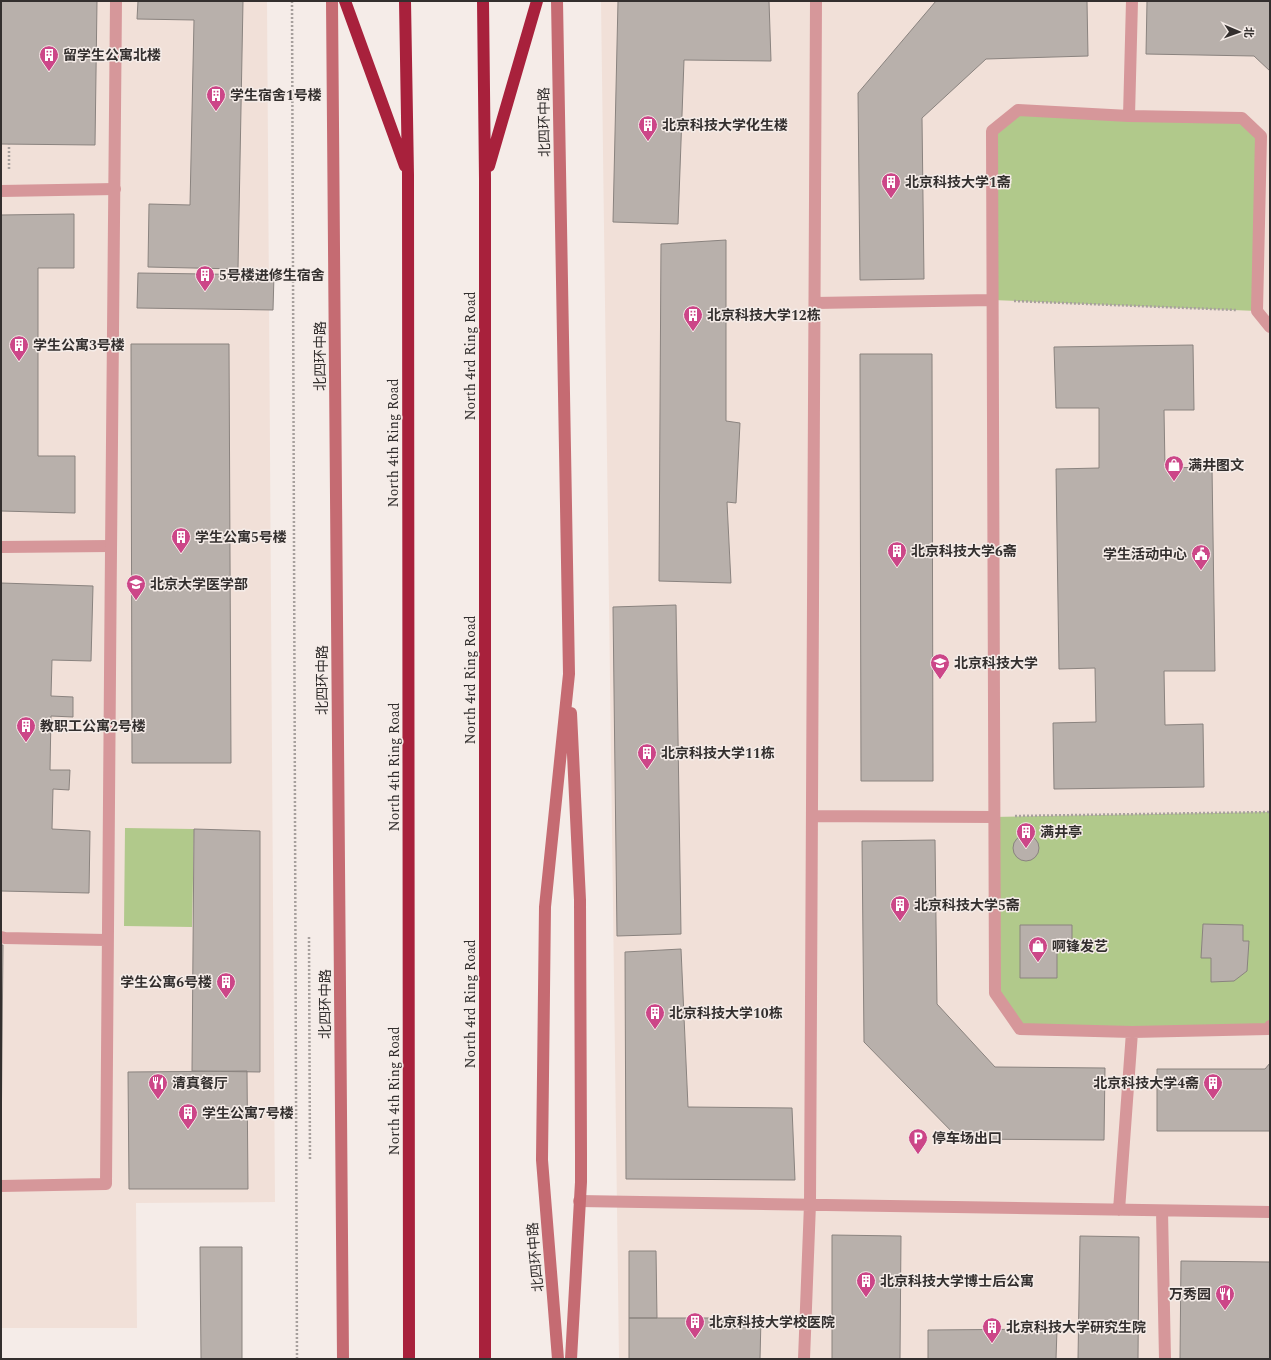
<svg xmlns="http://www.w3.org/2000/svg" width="1271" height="1360" viewBox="0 0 1271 1360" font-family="Spectral,'Noto Sans SC',serif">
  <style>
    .built { fill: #f1e0d8 }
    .green { fill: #b1c98b }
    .building { fill: #b8b0ab; stroke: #8a837f }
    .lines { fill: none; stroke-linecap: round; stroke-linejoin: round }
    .path { stroke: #a7a09d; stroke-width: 2.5; stroke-dasharray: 2 2; stroke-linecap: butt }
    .lane { stroke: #d6979a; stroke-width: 12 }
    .street { stroke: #d6979a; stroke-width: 12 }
    .secondary { stroke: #c56b72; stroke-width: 12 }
    .highway { stroke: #a8213c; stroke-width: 12 }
    .labels { text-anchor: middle; stroke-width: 3; stroke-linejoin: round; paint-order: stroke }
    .poi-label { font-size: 14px; font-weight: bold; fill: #332f2e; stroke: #f5ece8; text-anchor: start }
    .street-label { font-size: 14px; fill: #332f2e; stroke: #f5ece8 }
  </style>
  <rect width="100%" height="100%" fill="#f5ece8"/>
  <path class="built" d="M1 1H267L275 1202 136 1203 137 1328H1Z
    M601 1H1270V1359H619Z"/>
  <path class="green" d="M1018 110 1242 118 1261 136 1257 311 992 300V131Z
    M1270 812V1026L1020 1029 995 993 994 817Z
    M125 828 194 829 192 927 124 926Z"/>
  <path class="building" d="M1 1H97L95 145 1 144Z
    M138 1H243L238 269 148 267 149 204 190 205 194 20 137 19Z
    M618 1H769L771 61 684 60 678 224 613 222Z
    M936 1H1087L1088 56 986 59 922 118 924 279 860 280 858 93Z
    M1147 1H1270V71L1254 56 1146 54Z
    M74 214V268H38V456H75V513L1 511V215Z
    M726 240V421L740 423 736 503 727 502 731 583 659 581 661 244Z
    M138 273 274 275 273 310 137 308Z
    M131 344H229L231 763H132Z
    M1193 345 1194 410H1164L1165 468 1212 467 1215 671H1164L1165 725 1203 724 1204 787 1054 789 1053 723 1096 722 1095 668 1059 669 1056 469 1099 468V408H1056L1054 347Z
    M860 354H932L933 781H861Z
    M1 583 93 586 91 661 52 660 51 696 73 697V717L51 716 50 770H70L69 790 53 789 52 829 90 831 89 893 1 891Z
    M676 605 681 934 617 936 613 607Z
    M194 829 260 831V1072L192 1071Z
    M1013 848a13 13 0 1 1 26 0a13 13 0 1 1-26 0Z
    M935 840 937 1004 995 1067 1105 1068 1104 1140 959 1139 864 1042 862 841Z
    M1203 924 1243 925V941H1249L1247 971 1234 981 1211 982V958H1201Z
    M1020 925H1072V948L1057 949V978H1020Z
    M1 945H3L1 1155Z
    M681 949 688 1107 792 1108 795 1180 626 1179 625 952Z
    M1270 1063V1131H1157V1069H1265Z
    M247 1071 248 1189H129L128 1072Z
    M832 1235 901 1236 900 1359H832Z
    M1080 1236 1139 1237 1138 1359H1078Z
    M200 1247H242V1359H201Z
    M629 1251H656L657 1318H629Z
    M1181 1261 1270 1262V1359H1180Z
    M629 1318H761L760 1359H629Z
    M1057 1329 1056 1359H928V1330Z"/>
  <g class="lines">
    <path class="path" d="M292 1 297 1359
      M9 169V144
      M1014 301 1236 310
      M1015 816 1270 812
      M309 937 310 1161"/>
    <path class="lane" d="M1 191 115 189
      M1 547 111 546"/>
    <path class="street" d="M1132 1 1129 116 1242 118 1261 136 1257 311 1270 327
      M1129 116 1018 110 992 131 995 993 1020 1029 1132 1032
      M815 303 992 300
      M812 816 994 817
      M1 937 5 938 106 940
      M1 1186 106 1184C106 790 115 395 116 1
      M579 1201 1270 1212
      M1119 1210 1132 1032 1268 1029 1270 1026
      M1162 1211 1165 1359
      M804 1359 810 1204 816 1"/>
    <path class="secondary" d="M332 1 343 1359
      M557 1 569 674 545 907 542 1160 558 1359
      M571 713 580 900 581 1153V1182L571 1359"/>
    <path class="highway" d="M345 1 405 166
      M405 1 408 175 409 1359
      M483 1 485 179V1359
      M489 166 537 1"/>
  </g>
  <defs>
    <symbol id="building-pin" viewBox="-11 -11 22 30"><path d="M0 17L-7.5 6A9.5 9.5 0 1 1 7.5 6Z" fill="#cc4688" stroke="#f5ece8"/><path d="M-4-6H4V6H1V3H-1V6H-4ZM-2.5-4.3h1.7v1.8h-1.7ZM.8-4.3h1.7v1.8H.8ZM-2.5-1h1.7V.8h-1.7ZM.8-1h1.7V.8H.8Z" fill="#fff"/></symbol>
    <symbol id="shop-pin" viewBox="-11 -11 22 30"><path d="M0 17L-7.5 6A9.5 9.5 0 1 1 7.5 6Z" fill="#cc4688" stroke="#f5ece8"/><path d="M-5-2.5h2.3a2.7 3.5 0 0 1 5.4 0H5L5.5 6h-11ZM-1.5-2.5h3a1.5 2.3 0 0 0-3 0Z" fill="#fff"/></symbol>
    <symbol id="civic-pin" viewBox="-11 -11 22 30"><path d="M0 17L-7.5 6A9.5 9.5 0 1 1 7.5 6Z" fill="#cc4688" stroke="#f5ece8"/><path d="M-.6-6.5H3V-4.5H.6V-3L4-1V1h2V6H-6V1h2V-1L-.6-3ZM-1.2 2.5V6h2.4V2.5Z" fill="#fff"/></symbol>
    <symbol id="university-pin" viewBox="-11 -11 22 30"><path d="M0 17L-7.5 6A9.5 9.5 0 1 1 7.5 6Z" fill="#cc4688" stroke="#f5ece8"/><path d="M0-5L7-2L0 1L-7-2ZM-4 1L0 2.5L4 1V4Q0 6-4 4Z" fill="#fff"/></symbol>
    <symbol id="restaurant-pin" viewBox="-11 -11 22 30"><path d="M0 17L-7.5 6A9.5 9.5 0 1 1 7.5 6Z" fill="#cc4688" stroke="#f5ece8"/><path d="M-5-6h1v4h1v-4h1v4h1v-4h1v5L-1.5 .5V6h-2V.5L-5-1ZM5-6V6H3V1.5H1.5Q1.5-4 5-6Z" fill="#fff"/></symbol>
    <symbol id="parking-pin" viewBox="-11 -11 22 30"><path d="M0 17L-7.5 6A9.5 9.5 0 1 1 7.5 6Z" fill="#cc4688" stroke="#f5ece8"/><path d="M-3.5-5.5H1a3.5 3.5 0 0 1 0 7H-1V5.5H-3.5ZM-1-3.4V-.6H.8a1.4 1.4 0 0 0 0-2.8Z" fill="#fff"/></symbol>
  </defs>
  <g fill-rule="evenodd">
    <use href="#building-pin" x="38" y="44" width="22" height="30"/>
    <use href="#building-pin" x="205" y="84" width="22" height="30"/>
    <use href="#building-pin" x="637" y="114" width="22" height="30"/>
    <use href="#building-pin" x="880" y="171" width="22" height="30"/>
    <use href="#building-pin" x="194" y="264" width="22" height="30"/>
    <use href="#building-pin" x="682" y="304" width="22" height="30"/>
    <use href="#building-pin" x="8" y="334" width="22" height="30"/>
    <use href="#shop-pin" x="1163" y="454" width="22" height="30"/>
    <use href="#building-pin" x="170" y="526" width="22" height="30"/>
    <use href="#building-pin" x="886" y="540" width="22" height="30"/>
    <use href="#civic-pin" x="1190" y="543" width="22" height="30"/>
    <use href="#university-pin" x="125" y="573" width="22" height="30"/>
    <use href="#university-pin" x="929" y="652" width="22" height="30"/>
    <use href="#building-pin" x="15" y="715" width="22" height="30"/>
    <use href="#building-pin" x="636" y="742" width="22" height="30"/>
    <use href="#building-pin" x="1015" y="821" width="22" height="30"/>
    <use href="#building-pin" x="889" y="894" width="22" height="30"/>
    <use href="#shop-pin" x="1027" y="935" width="22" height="30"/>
    <use href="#building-pin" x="215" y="971" width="22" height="30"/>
    <use href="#building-pin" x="644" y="1002" width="22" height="30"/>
    <use href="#restaurant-pin" x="147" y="1072" width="22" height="30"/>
    <use href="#building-pin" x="1202" y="1072" width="22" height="30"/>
    <use href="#building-pin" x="177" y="1102" width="22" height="30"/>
    <use href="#parking-pin" x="907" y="1127" width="22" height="30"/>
    <use href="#building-pin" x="855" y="1270" width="22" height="30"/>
    <use href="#restaurant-pin" x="1214" y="1283" width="22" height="30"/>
    <use href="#building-pin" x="684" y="1311" width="22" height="30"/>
    <use href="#building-pin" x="981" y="1316" width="22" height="30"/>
  </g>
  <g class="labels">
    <g class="poi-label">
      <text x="63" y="60">留学生公寓北楼</text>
      <text x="230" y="100">学生宿舍1号楼</text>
      <text x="662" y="130">北京科技大学化生楼</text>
      <text x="905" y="187">北京科技大学1斋</text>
      <text x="219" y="280">5号楼进修生宿舍</text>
      <text x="707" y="320">北京科技大学12栋</text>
      <text x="33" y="350">学生公寓3号楼</text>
      <text x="1188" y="470">满井图文</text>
      <text x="195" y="542">学生公寓5号楼</text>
      <text x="911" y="556">北京科技大学6斋</text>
      <text x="1187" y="559" text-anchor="end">学生活动中心</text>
      <text x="150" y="589">北京大学医学部</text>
      <text x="954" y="668">北京科技大学</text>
      <text x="40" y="731">教职工公寓2号楼</text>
      <text x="661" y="758">北京科技大学11栋</text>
      <text x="1040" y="837">满井亭</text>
      <text x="914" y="910">北京科技大学5斋</text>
      <text x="1052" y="951">啊锋发艺</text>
      <text x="212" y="987" text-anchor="end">学生公寓6号楼</text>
      <text x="669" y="1018">北京科技大学10栋</text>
      <text x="172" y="1088">清真餐厅</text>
      <text x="1199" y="1088" text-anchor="end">北京科技大学4斋</text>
      <text x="202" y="1118">学生公寓7号楼</text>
      <text x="932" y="1143">停车场出口</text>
      <text x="880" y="1286">北京科技大学博士后公寓</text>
      <text x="1211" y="1299" text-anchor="end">万秀园</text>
      <text x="709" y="1327">北京科技大学校医院</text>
      <text x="1006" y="1332">北京科技大学研究生院</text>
    </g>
    <g class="street-label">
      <text transform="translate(544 122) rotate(-91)" y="5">北四环中路</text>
      <text transform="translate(320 356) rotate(-90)" y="5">北四环中路</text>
      <text transform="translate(470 356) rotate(-90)" y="5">North 4rd Ring Road</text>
      <text transform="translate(393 443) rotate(-90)" y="5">North 4th Ring Road</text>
      <text transform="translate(322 680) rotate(-90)" y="5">北四环中路</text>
      <text transform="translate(470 680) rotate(-90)" y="5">North 4rd Ring Road</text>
      <text transform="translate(394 767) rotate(-90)" y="5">North 4th Ring Road</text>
      <text transform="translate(325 1004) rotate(-90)" y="5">北四环中路</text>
      <text transform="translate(470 1004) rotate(-90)" y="5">North 4rd Ring Road</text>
      <text transform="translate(394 1091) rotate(-90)" y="5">North 4th Ring Road</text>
      <text transform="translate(535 1257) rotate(-95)" y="5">北四环中路</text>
    </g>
  </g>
  <rect width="1271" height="1360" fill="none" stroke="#332f2e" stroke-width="4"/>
  <g transform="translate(1239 32) rotate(92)" stroke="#f5ece8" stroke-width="3" paint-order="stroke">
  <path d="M0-3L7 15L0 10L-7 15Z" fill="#332f2e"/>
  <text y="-6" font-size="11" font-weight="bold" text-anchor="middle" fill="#332f2e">北</text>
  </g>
</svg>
